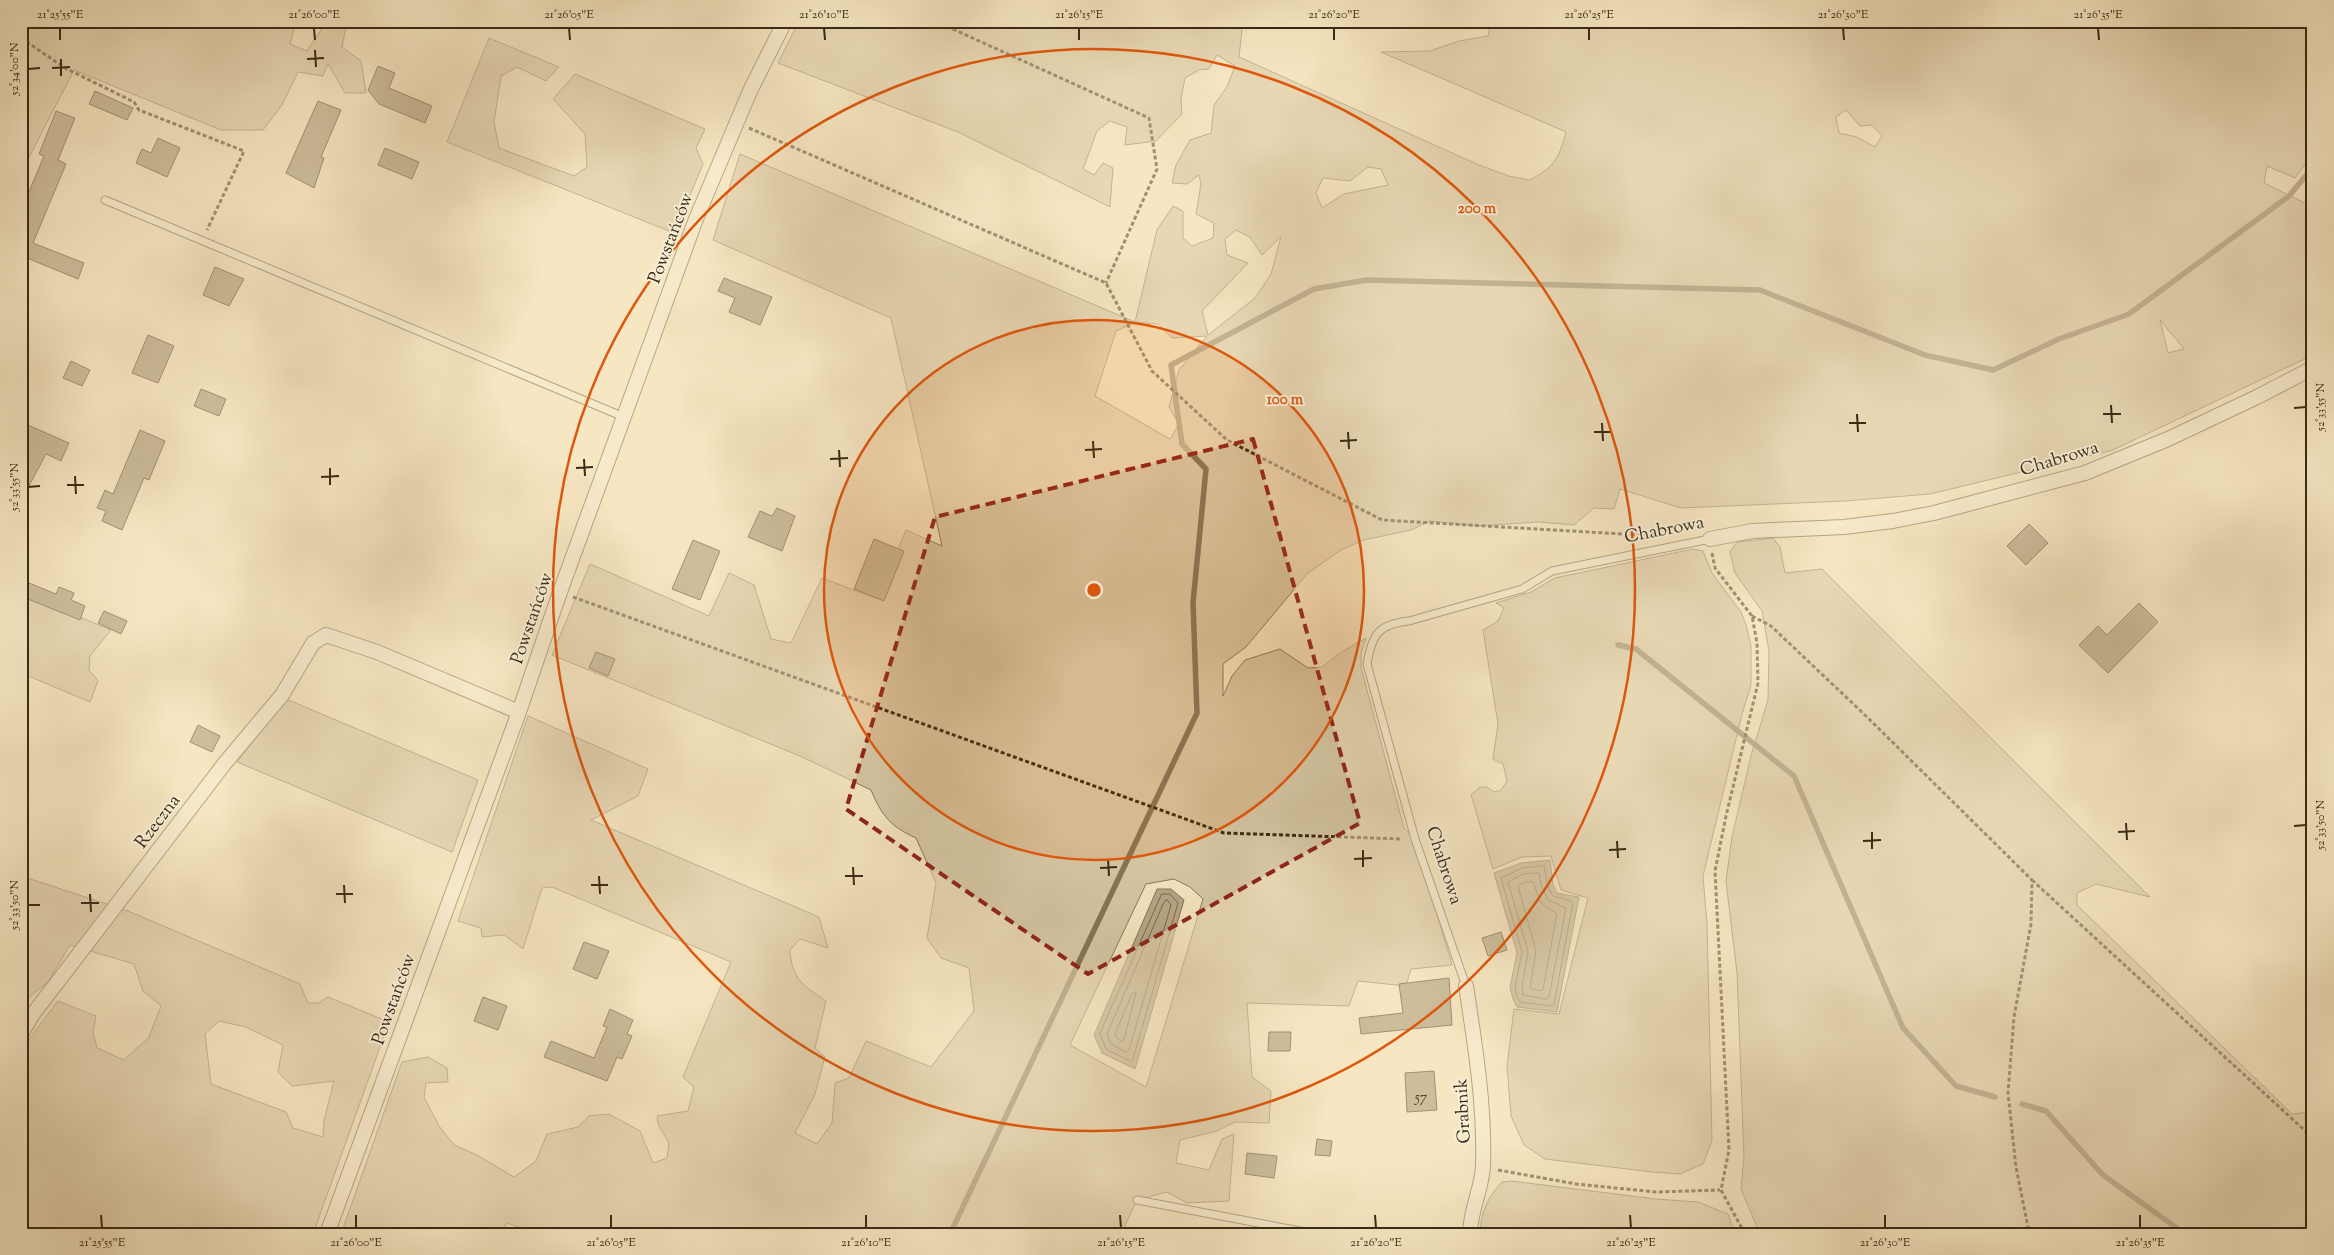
<svg xmlns="http://www.w3.org/2000/svg" width="2334" height="1255" viewBox="0 0 2334 1255" font-family="'Sorts Mill Goudy',serif">
  <style>
    .green { fill: #d5c6a3; stroke: #88785b; fill-rule: evenodd }
    .water { fill: #b6a686; stroke: #857458 }
    .lines { fill: none; stroke-linecap: round; stroke-linejoin: round }
    .shore { stroke: #78684c; stroke-width: 1 }
    .stream { stroke: #857458; stroke-width: 5.5 }
    .building { fill: #9c8c6d; stroke: #3b2a13 }
    .lane-casing { stroke: #6a593e; stroke-width: 9 }
    .street-casing { stroke: #6a593e; stroke-width: 16 }
    .path { stroke: #3b2a13; stroke-width: 3; stroke-dasharray: 4 2.5; stroke-linecap: butt }
    .lane { stroke: #f8efd7; stroke-width: 7 }
    .street { stroke: #f8efd7; stroke-width: 14 }
    .marked { fill: none; stroke: #8f2418; stroke-width: 4; stroke-dasharray: 10 6; stroke-linejoin: round }
    .ticks { fill: none; stroke: #3b2a13; stroke-width: 2 }
    .ring { fill: none; stroke: #df570c; stroke-width: 2.5 }
    .labels { text-anchor: middle; stroke-width: 4; stroke-linejoin: round; paint-order: stroke }
    .number-label { font-size: 15px; fill: #53422a }
    .street-label { font-size: 18px; fill: #3b2a13; stroke: #f8efd7 }
    .centre { fill: #df570c; stroke: #f8efd7; stroke-width: 2.5 }
    .ring-label { font-size: 15px; text-anchor: middle; font-weight: bold; fill: #df570c; stroke: #f8efd7; stroke-width: 4; stroke-linejoin: round; paint-order: stroke }
    .neatline { fill: none; stroke: #3b2a13; stroke-width: 2 }
    .ticks-label { font-size: 12px; text-anchor: middle; fill: #3b2a13 }
  </style>
  <rect width="100%" height="100%" fill="#f5e6c1"/>
  <filter id="stains"><feTurbulence type="fractalNoise" baseFrequency=".004" numOctaves="4"/><feColorMatrix values="0 0 0 0 .2 0 0 0 0 .09 0 0 0 0 .02 0 0 0 .5 -.17"/></filter>
  <radialGradient id="worn" r=".72"><stop offset=".6" stop-color="#630" stop-opacity="0"/><stop offset="1" stop-color="#630" stop-opacity=".3"/></radialGradient>
  <path class="green" d="M21 21H296L290 44 307 51 327 21H347L342 47 361 61 366 93H345L328 64 323 76 298 72 282 105 263 130H221L74 70 21 173Z
    M799 21H1243L1239 57 1479 165 1509 176 1530 180C1554 167 1559 159 1566 132L1381 52 1430 51 1459 41 1488 36 1491 21H2313V154L2295 178 2267 166 2264 183 2313 207V355L2113 450 1930 494 1845 501 1681 508 1620 489 1614 509 1594 508 1574 525 1539 522 1476 526 1430 521 1411 530 1364 540 1341 550 1307 574 1246 647 1223 664V696L1232 676 1245 660 1280 649 1308 668 1322 667 1340 653 1366 638 1361 654V668L1404 828 1415 839 1452 965 1411 969 1406 986 1358 981 1349 1006 1247 1003 1252 1077 1271 1091 1269 1123 1235 1122 1217 1131 1180 1140 1176 1163 1209 1170 1222 1139 1234 1134 1229 1201 1187 1203 1167 1192 1137 1200 1123 1230 1155 1228 1154 1234H537L507 1223 501 1234H341L402 1062 428 1057 447 1068 448 1082 426 1083 424 1097 439 1126 454 1145 475 1154 514 1177 536 1161 547 1134 578 1127 589 1116 609 1114 640 1131 653 1163 667 1158 669 1143 658 1124 657 1116 688 1111 694 1087 683 1077 731 962 552 887 542 888 523 949 504 935 482 937 481 928 458 921 528 716 648 769 638 796 591 820 819 917 828 948 800 939 790 950C792 980 803 985 826 1001L815 1048 825 1057 815 1094 795 1133 817 1144 832 1123 835 1083 849 1078 866 1041 931 1067 974 1011 969 968 941 958 927 938 936 883 916 838C890 826 882 816 871 790L800 756 552 655 590 564 709 616 729 573 754 585 771 639 791 643 822 578 878 599 906 530 942 546 891 318 713 240 740 154 1135 322 1157 230 1173 206 1183 211V238L1192 246 1213 238 1214 223 1196 214 1201 184 1199 175 1187 184 1172 183 1176 165 1190 140 1211 133 1214 105 1227 87 1235 66 1217 55 1209 69 1199 70 1185 78 1181 99 1182 114 1156 141 1125 145 1127 127 1110 121 1097 131 1083 169 1094 175 1103 163 1113 168 1110 207 958 132 778 63ZM1846 110 1860 126 1872 125 1882 136 1875 147 1857 137 1839 133 1836 117ZM1368 167 1381 169 1388 185 1344 194 1322 208 1316 193 1323 178 1350 181ZM1236 230 1250 237 1262 255 1281 237 1271 274 1255 298 1208 335 1202 311 1248 263 1227 255 1225 239ZM2160 320 2184 349 2168 353ZM1136 322 1158 324 1172 338 1207 336 1179 370 1169 407 1179 424 1170 439 1095 396 1116 331ZM1174 879 1190 887 1203 899 1146 1087 1070 1045 1146 884Z
    M489 38 559 67 546 81 517 67 501 76 494 122 499 148 574 176 587 167 585 134 553 99 575 74 705 129 696 148 703 164 674 233 447 142Z
    M1773 538 1780 547 1785 573 1822 569 2150 897 2096 884 2077 893V905L2292 1114 2313 1112V1234H1760L1741 1189 1744 1157 1737 973 1726 881 1732 837 1751 756 1768 700 1769 651 1762 611 1735 573 1730 552 1737 542Z
    M1693 549 1703 551 1712 573 1741 612 1746 625 1751 646V685L1742 714 1703 876 1707 924 1712 1141 1703 1164 1680 1174 1652 1172 1545 1159 1524 1145 1511 1116 1507 1066 1514 1009 1559 1014 1588 898 1561 890 1551 856 1522 857 1493 869 1471 795 1480 787H1487L1494 792 1501 790 1507 781 1503 764 1493 759 1498 724 1483 630 1498 621 1504 608 1496 603 1531 592 1555 578Z
    M21 593 111 630 90 656 89 670 98 681 90 702 21 673Z
    M286 699 478 780 452 852 237 762Z
    M21 876 128 911 300 984 308 1003H319L328 997 389 1022 313 1234H21V1050L58 1001 96 1016 93 1032 97 1048 124 1060 149 1037 161 1006 143 991 134 964 70 945 48 982 27 999 21 997ZM219 1021 246 1027 283 1045 278 1072 292 1086 334 1081 324 1121 323 1137 293 1128 286 1112 211 1084 205 1034Z
    M1511 1181 1656 1199 1698 1202 1728 1214 1735 1234H1480C1481 1212 1487 1198 1502 1182Z"/>
  <path class="water" d="M1550 860 1553 885 1557 893 1579 897 1557 1012 1517 1007 1513 999 1510 987 1517 953 1494 873 1521 863Z
    M1157 889H1171L1184 900 1135 1069 1102 1053 1094 1035Z"/>
  <g class="lines">
    <path class="shore" d="M1544 866 1548 887 1553 896 1571 901 1573 903 1554 1004 1551 1006 1521 1002 1517 998 1515 987 1522 952 1501 878 1522 868Z
      M1539 873 1542 888 1548 900 1566 908 1549 997 1546 999 1523 995 1522 987 1528 952 1508 882 1523 874Z
      M1525 882H1533L1541 903 1557 914 1543 989 1541 991 1530 988 1536 951 1518 886Z
      M1162 894H1170L1178 903 1133 1059 1130 1061 1106 1049 1100 1034Z
      M1167 900 1171 905 1129 1050 1126 1052 1111 1044 1107 1034 1164 902Z
      M1136 993 1124 1039 1121 1041 1117 1038 1115 1034 1132 994Z"/>
    <path class="stream" d="M1367 22 1371 21
      M1618 645 1636 649 1794 776 1903 1028 1956 1086 1995 1097
      M2022 1104 2046 1111 2103 1175 2185 1234
      M950 1234 1197 713 1193 603 1206 469 1182 444 1171 365 1314 289 1366 280 1760 290 1925 355 1993 370 2059 339 2129 314 2289 196 2313 167"/>
  </g>
  <path class="building" d="M378 66 395 73 389 88 432 106 425 123 379 104 368 90Z
    M95 91 133 108 127 120 89 104Z
    M318 101 341 110 321 157 324 158 314 188 286 173Z
    M56 111 75 118 58 160 66 164 33 243 84 263 78 279 27 258 21 271V211L44 156 39 154Z
    M158 138 180 148 167 177 136 163 142 149 151 153Z
    M385 148 419 162 412 179 378 165Z
    M215 267 244 279 229 306 203 295Z
    M724 278 772 297 760 325 729 312 735 298 718 291Z
    M148 335 174 346 158 383 132 373Z
    M71 361 90 370 82 386 63 378Z
    M201 389 226 399 219 416 194 406Z
    M21 422 69 443 61 461 46 454 21 501Z
    M140 430 165 441 149 480 144 478 122 530 102 521 106 511 97 508 105 490 113 494Z
    M777 508 795 516 782 551 748 537 760 511 772 516Z
    M2029 524 2048 543 2026 565 2007 546Z
    M874 539 904 551 884 601 854 589Z
    M693 540 720 551 700 600 672 589Z
    M29 583 56 594 59 587 74 593 71 600 85 606 80 620 23 597Z
    M2139 603 2158 622 2108 673 2079 645 2098 626 2107 635Z
    M104 611 127 621 121 634 98 623Z
    M596 652 615 659 608 676 589 668Z
    M198 725 220 736 212 752 190 742Z
    M1501 932 1507 950 1488 956 1482 938Z
    M584 942 609 951 597 979 573 969Z
    M1449 978 1452 1025 1361 1034 1359 1018 1403 1013 1399 984Z
    M483 997 507 1006 498 1030 474 1021Z
    M610 1009 633 1020 627 1034 632 1036 622 1059 617 1057 607 1081 544 1057 551 1041 594 1058 607 1027 603 1026Z
    M1269 1032H1291L1290 1051H1268Z
    M1434 1071 1437 1110 1407 1112 1405 1073Z
    M1317 1139 1332 1141 1330 1156 1315 1155Z
    M1247 1153 1277 1156 1274 1178 1245 1174Z"/>
  <g class="lines">
    <defs>
      <path id="lane" d="M105 200 624 417
        M1466 986 1415 839 1367 664C1372 635 1378 624 1409 621L1522 589 1552 571 1710 539
        M1137 1200 1316 1234"/>
      <path id="street" d="M1710 539 1752 531 1844 527 1893 521 1934 513 2085 473 2168 439 2259 396 2313 368
        M1466 986C1475 1045 1485 1105 1483 1166 1482 1189 1470 1210 1470 1234
        M21 1034 33 1014 225 763 282 695 313 643 326 635 377 652 519 712
        M327 1234 519 712 560 592 696 219 750 91 785 21"/>
    </defs>
    <use href="#lane" class="lane-casing"/>
    <use href="#street" class="street-casing"/>
    <path class="path" d="M935 21 1149 118 1157 169 1106 283
      M21 38 65 68 134 102 139 110 244 151 207 230
      M749 128 1106 283 1152 371 1227 440 1382 520 1658 536
      M1712 553 1715 568 1752 616 1757 643 1758 683 1726 816 1715 871 1729 1150 1721 1190 1745 1234
      M573 597 1224 833 1402 839
      M1752 616 1771 626 1866 716 2032 880 2031 924 2014 1017 2008 1093 2016 1167 2028 1227 2027 1234
      M2032 880 2313 1138
      M1498 1170 1576 1184 1656 1192 1720 1190"/>
    <use href="#lane" class="lane"/>
    <use href="#street" class="street"/>
  </g>
  <path d="M0 0H2334V1255H0ZM1253 439 1360 823 1088 974 846 809 935 517Z" fill="#f5e6c1" fill-opacity=".55" fill-rule="evenodd"/>
  <path class="marked" d="M1253 439 1360 823 1088 974 846 809 935 517Z"/>
  <path class="ticks" d="M60 28V40M314 28 315 40M569 28 570 40M824 28 825 40M1079 28V40M1334 28V40M1589 28V40M1843 28 1844 40M2098 28 2099 40M315 50 316 67M61 59V76M307 59 324 58M52 68 70 67M28 69 40 68M2111 405 2112 423M2294 408 2306 407M1857 414 1858 432M2103 414H2121M1602 423 1603 441M1849 423H1866M1348 432 1349 449M1594 432H1611M1093 441 1094 458M1340 441 1357 440M839 450 840 467M1085 450 1102 449M584 459 585 476M830 459 848 458M330 468V485M576 468 593 467M75 476 76 494M321 477 339 476M67 485H84M28 487 40 486M2126 823 2127 840M2294 826 2306 825M1872 832V849M2118 832 2135 831M1617 841 1618 858M1863 841 1881 840M1363 850V867M1609 850 1626 849M1108 859 1109 876M1354 859 1372 858M853 867 854 885M1100 868 1117 867M599 876 600 894M845 876H863M344 885 345 903M591 885H608M90 894 91 912M336 894H353M81 903H99M28 905H40M101 1215 102 1228M356 1215V1228M611 1215V1228M866 1215V1228M1120 1215 1121 1228M1375 1215 1376 1228M1630 1215 1631 1228M1885 1215V1228M2140 1215V1228"/>
  <circle cx="1094" cy="590" r="270" fill="#df570c" fill-opacity=".12"/>
  <g class="ring">
    <circle cx="1094" cy="590" r="270"/>
    <circle cx="1094" cy="590" r="541"/>
  </g>
  <g class="labels">
    <g class="number-label">
      <text x="1421" y="1102">57</text>
    </g>
    <g class="street-label">
      <text transform="translate(670 238) rotate(-69)" y="6">Powstańców</text>
      <text transform="translate(2059 458) rotate(-17)" y="6">Chabrowa</text>
      <text transform="translate(1664 529) rotate(-11)" y="6">Chabrowa</text>
      <text transform="translate(531 618) rotate(-71)" y="6">Powstańców</text>
      <text transform="translate(157 821) rotate(-53)" y="6">Rzeczna</text>
      <text transform="translate(1445 865) rotate(72)" y="6">Chabrowa</text>
      <text transform="translate(393 999) rotate(-70)" y="6">Powstańców</text>
      <text transform="translate(1462 1111) rotate(-93)" y="6">Grabnik</text>
    </g>
  </g>
  <circle cx="1094" cy="590" r="8" class="centre"/>
  <g class="ring-label">
    <text x="1477" y="213">200 m</text>
    <text x="1285" y="404">100 m</text>
  </g>
  <rect width="2334" height="1255" fill="none" stroke="#f5e6c1" stroke-width="55"/>
  <rect x="28" y="28" width="2278" height="1200" class="neatline"/>
  <g class="ticks-label">
    <text x="60" y="18">21°25'55"E</text>
    <text x="314" y="18">21°26'00"E</text>
    <text x="569" y="18">21°26'05"E</text>
    <text x="824" y="18">21°26'10"E</text>
    <text x="1079" y="18">21°26'15"E</text>
    <text x="1334" y="18">21°26'20"E</text>
    <text x="1589" y="18">21°26'25"E</text>
    <text x="1843" y="18">21°26'30"E</text>
    <text x="2098" y="18">21°26'35"E</text>
    <text transform="translate(14 69) rotate(-90)" y="4">52°34'00"N</text>
    <text transform="translate(2320 407) rotate(-90)" y="4">52°33'55"N</text>
    <text transform="translate(14 487) rotate(-90)" y="4">52°33'55"N</text>
    <text transform="translate(2320 825) rotate(-90)" y="4">52°33'50"N</text>
    <text transform="translate(14 905) rotate(-90)" y="4">52°33'50"N</text>
    <text x="102" y="1246">21°25'55"E</text>
    <text x="356" y="1246">21°26'00"E</text>
    <text x="611" y="1246">21°26'05"E</text>
    <text x="866" y="1246">21°26'10"E</text>
    <text x="1121" y="1246">21°26'15"E</text>
    <text x="1376" y="1246">21°26'20"E</text>
    <text x="1631" y="1246">21°26'25"E</text>
    <text x="1885" y="1246">21°26'30"E</text>
    <text x="2140" y="1246">21°26'35"E</text>
  </g>
  <rect width="100%" height="100%" filter="url(#stains)"/>
  <rect width="100%" height="100%" fill="url(#worn)"/>
</svg>
